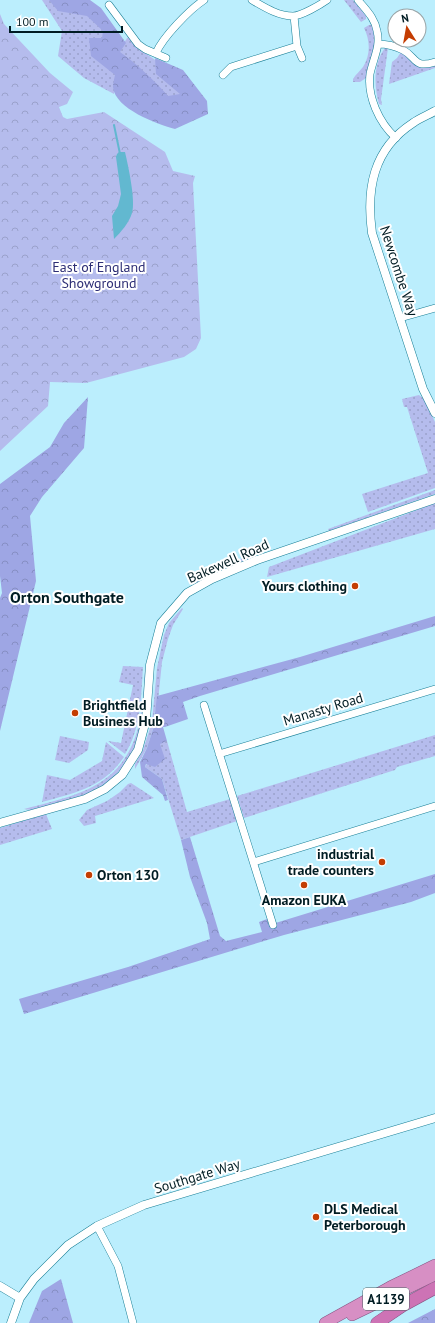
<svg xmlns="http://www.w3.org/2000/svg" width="435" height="1323" viewBox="0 0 435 1323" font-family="'PT Sans',sans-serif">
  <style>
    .grass { fill: url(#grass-dots) }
    .forest { fill: url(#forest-crowns) }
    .park { fill: url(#park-crowns) }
    .water { fill: #62b8d0 }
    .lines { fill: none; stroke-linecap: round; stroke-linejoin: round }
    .stream { stroke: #62b8d0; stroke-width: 2 }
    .minor-casing { stroke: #187f96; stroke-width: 8 }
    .tertiary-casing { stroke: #187f96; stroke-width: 9 }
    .trunk-casing { stroke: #855582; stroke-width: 12 }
    .motorway-casing { stroke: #855582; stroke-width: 13 }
    .minor { stroke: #fff; stroke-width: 7 }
    .tertiary { stroke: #fff; stroke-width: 8 }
    .trunk { stroke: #d78fc4; stroke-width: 11 }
    .motorway { stroke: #cd73b5; stroke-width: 12 }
    .poi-dot { fill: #c43d02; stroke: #fff; stroke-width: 1.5 }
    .labels { text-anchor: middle; stroke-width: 4; stroke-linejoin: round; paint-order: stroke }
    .shield { fill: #fff; stroke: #4c6065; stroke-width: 1 }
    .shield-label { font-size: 13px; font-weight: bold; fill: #001c23 }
    .park-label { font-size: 14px; fill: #2d2e75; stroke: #fff }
    .street-label { font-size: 14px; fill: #001c23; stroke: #fff }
    .poi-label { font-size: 14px; font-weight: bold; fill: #001c23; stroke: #fff; text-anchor: start }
    .quarter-label { font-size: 16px; font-weight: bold; fill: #001c23; stroke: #fff }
  </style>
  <defs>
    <pattern id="grass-dots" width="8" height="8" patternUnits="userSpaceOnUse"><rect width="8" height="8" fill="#b5bced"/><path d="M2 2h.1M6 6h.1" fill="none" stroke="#9aa1cb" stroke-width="1.8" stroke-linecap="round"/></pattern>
    <pattern id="forest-crowns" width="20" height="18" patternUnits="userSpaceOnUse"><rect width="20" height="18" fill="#9ea6e4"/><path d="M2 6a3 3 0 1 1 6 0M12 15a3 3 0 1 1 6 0" fill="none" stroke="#868ec3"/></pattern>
    <pattern id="park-crowns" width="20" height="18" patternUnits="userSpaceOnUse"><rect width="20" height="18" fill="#b5bced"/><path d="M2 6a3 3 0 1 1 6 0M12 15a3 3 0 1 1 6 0" fill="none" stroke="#9aa1cb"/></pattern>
  </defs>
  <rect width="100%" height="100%" fill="#bbeefd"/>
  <path class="grass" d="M42 0H51L87 14 104 30 117 75 114 94 84 78 58 56 62 31Z
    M344 0H353L366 16V19L361 22Z
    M369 25H372C379 46 370 58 366 78L360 82H353V79C356 74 360 71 363 67 371 54 370 40 364 28Z
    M128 37 141 50 158 62 183 94 170 101 117 52Z
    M385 48H388L381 99 382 105 379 104C374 86 373 64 385 48Z
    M401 52C415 61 416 70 435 66V68L389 84 392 62 397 58Z
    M419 395 424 399 435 422V488L368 512 362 494 428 473 407 407H404L402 399Z
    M435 490V494L329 531 328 529Z
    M435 503V529L267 577 269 567Z
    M255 554 253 557 206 577 194 584H189C210 570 232 562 255 554Z
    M182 608 183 609 173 625 168 639 162 662 158 701 154 715 153 729 147 748 135 769V764L143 750 152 722 157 668 164 635 169 623Z
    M123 666 143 667C141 697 141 729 125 754L108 741 121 743 133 685 119 682Z
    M145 669 147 673C146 688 146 702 145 716 140 749 118 782 87 794 69 801 49 805 31 810L24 809C78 795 124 787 139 724 143 707 144 688 145 669Z
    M435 735V756L397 767 395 770 244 818 237 796Z
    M60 736 89 742 88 750 69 763 55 760Z
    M167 741 187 812 230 799 237 821 181 840 162 779 145 767 160 743Z
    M106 742 124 757C104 787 75 793 42 802L47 775 70 780 102 761Z
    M131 783 154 798 95 816 96 823 84 826 79 820 87 810 107 801 120 792 128 784Z
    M46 814 52 829 0 845V828Z"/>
  <path class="forest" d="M49 0H90L101 8 126 43 120 52C137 64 155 81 168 96L180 94 156 74 155 58 183 70 207 101 208 114 175 129C157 124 115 109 113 87 113 84 114 79 115 75L91 56 89 38H102L103 31 87 16 58 11Z
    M88 397 84 448 42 497 30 516 36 581 0 731V598L2 593 0 576V484L50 447 64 423Z
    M435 616V626L200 696 183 702 188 719 165 727H163L167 741 160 744 165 759 155 767 146 764 145 767 162 779 168 800 165 801 163 795 142 777 140 762 147 748 153 729 157 723 154 721 157 696 300 657Z
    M190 837 220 936 226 941 262 932 259 922 267 919 269 925 435 874V893L411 902 284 935 24 1014 19 999 128 967 210 939 207 923 190 877 181 840Z
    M61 1279 73 1323H29L42 1291Z
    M435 1309V1323H408Z"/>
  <path class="park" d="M0 14 4 24 50 73 73 92 67 104 59 107 63 117 67 119 104 112 165 152 173 171 195 176 193 183 201 338 196 349 184 357 86 383 50 382 48 406 0 451Z"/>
  <path class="water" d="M119 152H125C128 165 136 201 132 213 129 223 121 232 114 239L112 216 118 206 121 194 116 157 117 154Z"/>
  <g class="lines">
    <path class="stream" d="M114 125 120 154"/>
    <defs>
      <path id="minor" d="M252 0C264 7 278 16 293 16 301 16 320 5 327 0
        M358 0C366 10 375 18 377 31 381 46 373 59 370 74 367 96 379 123 396 138
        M109 5 138 44 145 49 166 58
        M378 44C387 44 395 46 403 50 417 57 413 69 435 62
        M297 46 302 58
        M156 53C163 37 189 10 204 0
        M223 75 231 67 297 46 294 16
        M400 318 435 308
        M204 705 273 925
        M219 754 435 689
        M254 862 435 806
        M97 1226 118 1266 133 1323"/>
      <path id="tertiary" d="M435 111C428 115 420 118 413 123 373 149 366 189 372 233L423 389 435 413
        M0 823 85 799 105 789 122 775 138 750 146 720 150 665 161 623 187 593 212 579 257 560 435 499
        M0 1286 20 1298
        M11 1323 20 1298 34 1279 68 1245 97 1226 144 1205 435 1118"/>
      <path id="trunk" d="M352 1315 435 1275
        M325 1323 390 1287 435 1265"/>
      <path id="motorway" d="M377 1323 402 1306 435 1288"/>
    </defs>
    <use href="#minor" class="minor-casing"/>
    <use href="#tertiary" class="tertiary-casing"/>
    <use href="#trunk" class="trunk-casing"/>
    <use href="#motorway" class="motorway-casing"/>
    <use href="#minor" class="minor"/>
    <use href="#tertiary" class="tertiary"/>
    <use href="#trunk" class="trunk"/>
    <use href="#motorway" class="motorway"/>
  </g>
  <g class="poi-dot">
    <circle cx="355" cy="586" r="4"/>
    <circle cx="75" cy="713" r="4"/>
    <circle cx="382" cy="862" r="4"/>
    <circle cx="89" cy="875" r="4"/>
    <circle cx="304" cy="885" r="4"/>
    <circle cx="316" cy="1217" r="4"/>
  </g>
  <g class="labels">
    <rect class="shield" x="363" y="1288" width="46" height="22" rx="3"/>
    <g class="shield-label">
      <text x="386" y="1304">A1139</text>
    </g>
    <g class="park-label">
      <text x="99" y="272">East of England<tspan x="99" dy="16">Showground</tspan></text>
    </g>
    <g class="street-label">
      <text transform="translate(399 271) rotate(72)" y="5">Newcombe Way</text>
      <text transform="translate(228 561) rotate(-24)" y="5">Bakewell Road</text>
      <text transform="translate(323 709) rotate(-17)" y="5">Manasty Road</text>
      <text transform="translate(197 1176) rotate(-17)" y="5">Southgate Way</text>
    </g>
    <g class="poi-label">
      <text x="347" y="591" text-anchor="end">Yours clothing</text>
      <text x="83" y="710">Brightfield<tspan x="83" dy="16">Business Hub</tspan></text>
      <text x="374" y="859" text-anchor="end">industrial<tspan x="374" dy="16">trade counters</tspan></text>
      <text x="97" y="880">Orton 130</text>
      <text x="304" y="905" text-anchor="middle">Amazon EUKA</text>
      <text x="324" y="1214">DLS Medical<tspan x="324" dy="16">Peterborough</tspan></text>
    </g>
    <g class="quarter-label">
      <text x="67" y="603">Orton Southgate</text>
    </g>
  </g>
  <g transform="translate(407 28) rotate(349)"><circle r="19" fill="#ffffff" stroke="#99a4a7"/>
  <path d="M0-3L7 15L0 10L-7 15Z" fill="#c43d02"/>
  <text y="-6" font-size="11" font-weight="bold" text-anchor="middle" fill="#001c23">N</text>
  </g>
  <path d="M10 26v6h112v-6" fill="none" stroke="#001c23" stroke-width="2"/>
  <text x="16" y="26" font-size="12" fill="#001c23" stroke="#ffffff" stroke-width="3" paint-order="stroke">100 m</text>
</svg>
